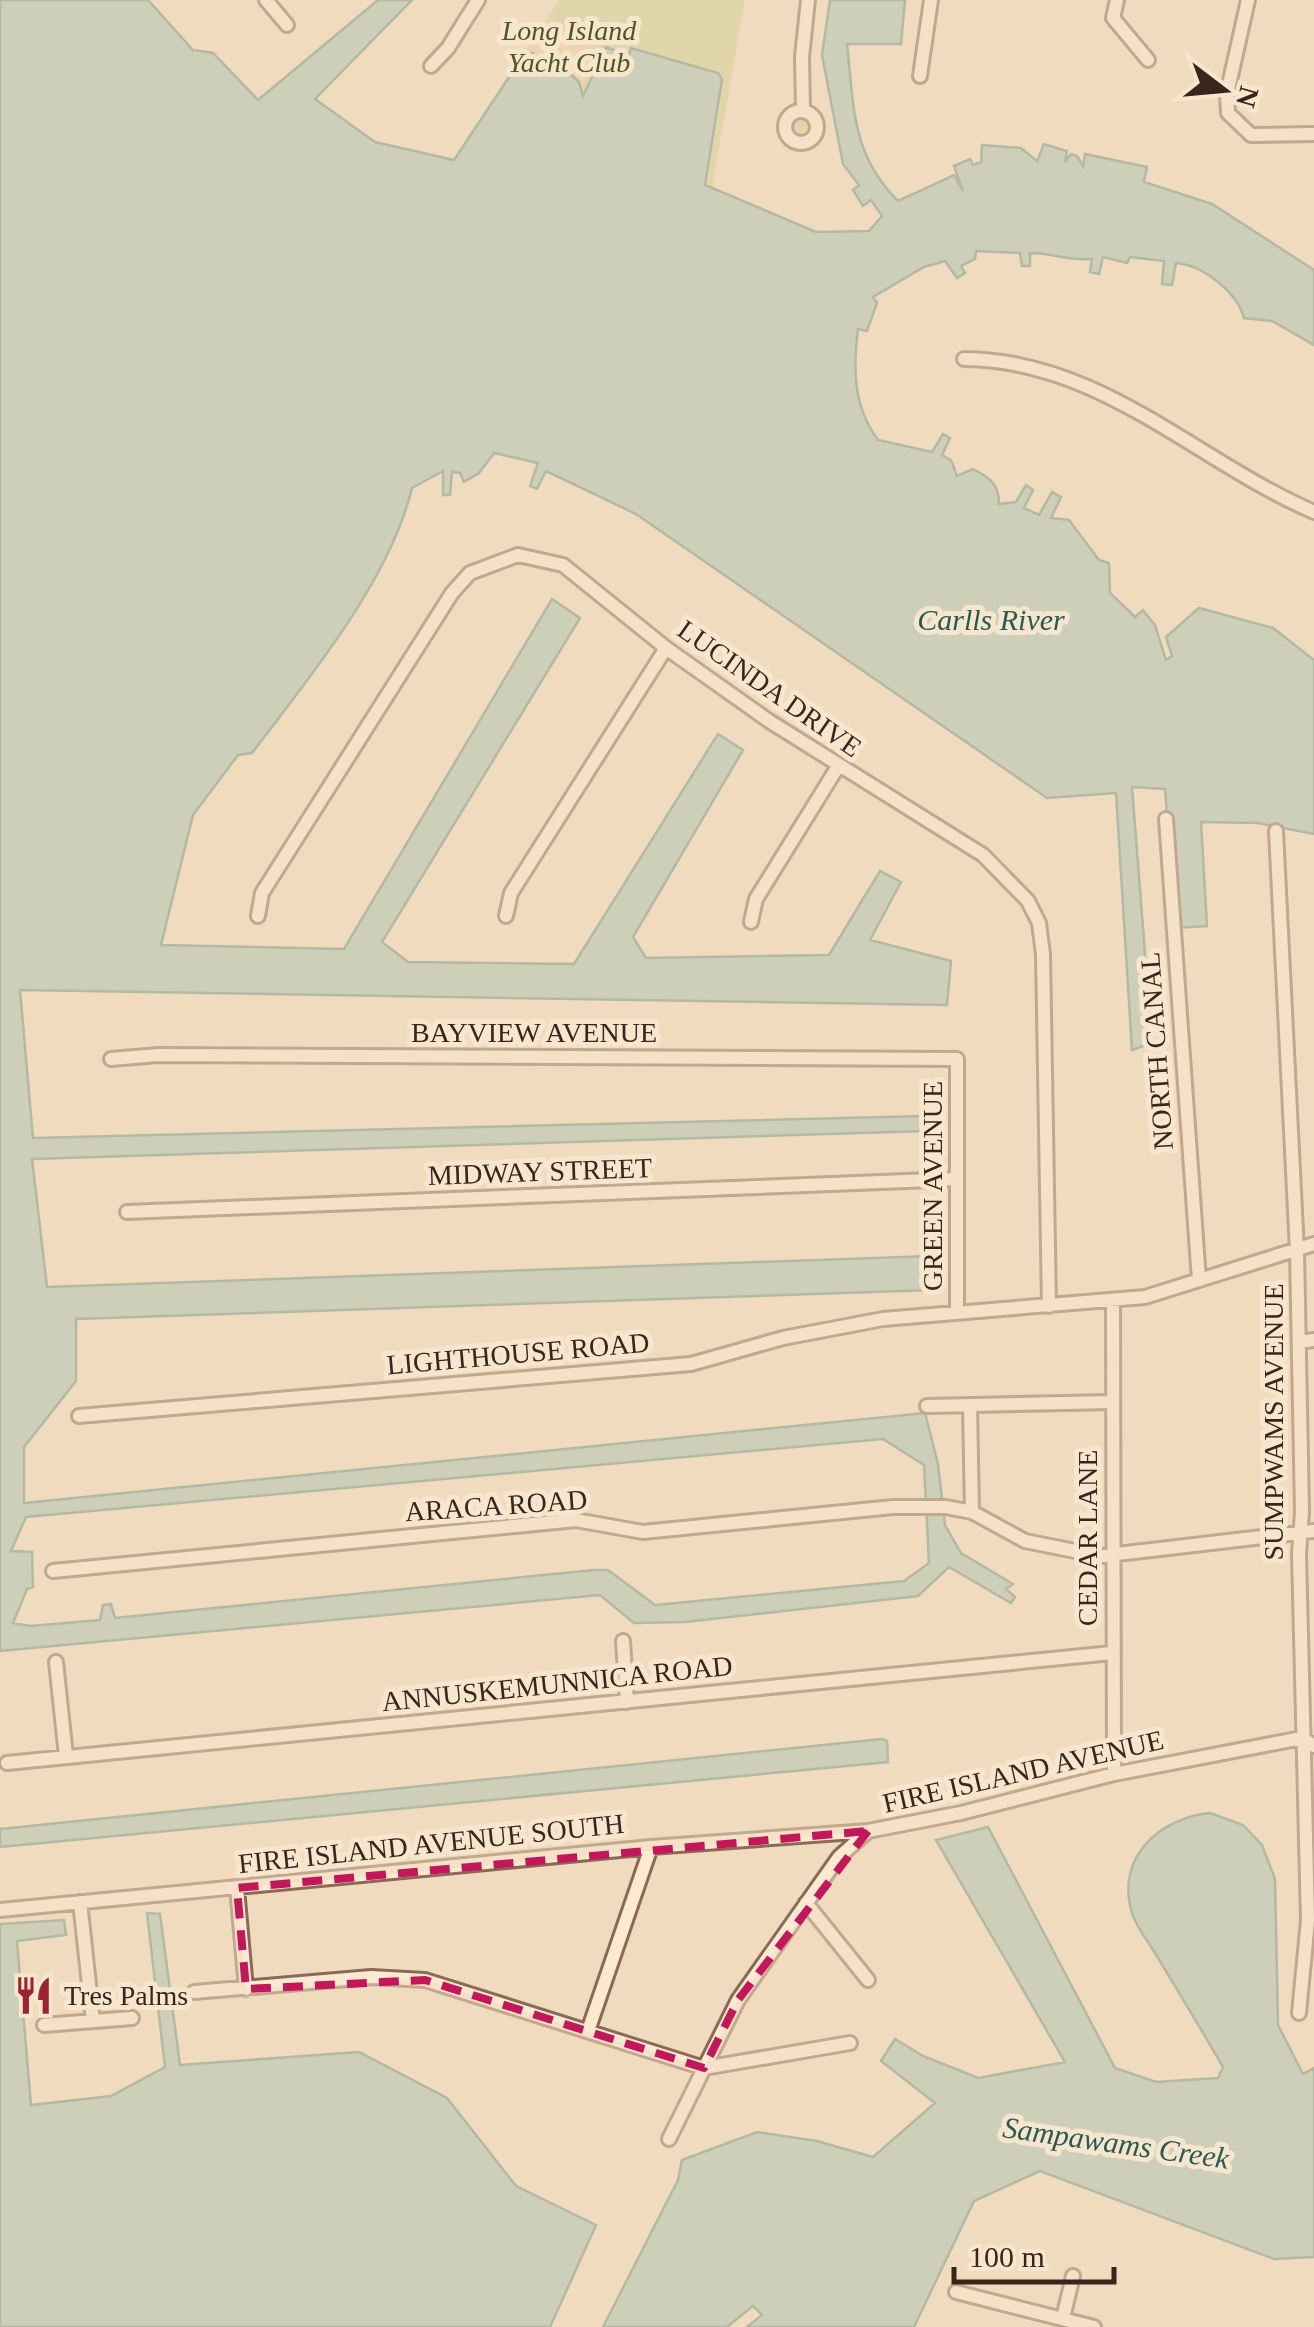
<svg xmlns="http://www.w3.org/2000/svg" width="1314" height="2327" viewBox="0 0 1314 2327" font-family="'Times New Roman',serif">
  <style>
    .green { fill: #cfce92 }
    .sand { fill: #ec9 }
    .water { fill: #a2c2b4; stroke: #699081; stroke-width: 2.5; fill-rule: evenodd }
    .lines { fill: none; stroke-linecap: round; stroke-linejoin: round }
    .minor-casing { stroke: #8a6a56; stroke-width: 18 }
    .minor { stroke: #fbe9d2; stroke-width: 12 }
    .marked { fill: none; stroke: #c2185b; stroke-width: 8; stroke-dasharray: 20 12; stroke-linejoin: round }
    .labels { text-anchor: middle; stroke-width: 10; stroke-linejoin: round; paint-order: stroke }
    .park-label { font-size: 28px; font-style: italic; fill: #505621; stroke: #f7e6ce }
    .street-label { font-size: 28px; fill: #38251b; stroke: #f7e6ce }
    .poi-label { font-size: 28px; fill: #38251b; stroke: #f7e6ce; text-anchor: start }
    .water-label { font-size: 30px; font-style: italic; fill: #2a5950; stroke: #f7e6ce }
  </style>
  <rect width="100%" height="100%" fill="#f0dbbe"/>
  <path class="green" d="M559 0H745L712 188 705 184 722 79 631 49 583 98 518 64Z
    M788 127a14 14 0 1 1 28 0a14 14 0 1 1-28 0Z"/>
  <path class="sand" d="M547 18 600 44 582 87 566 66 556 61 552 72 534 64 527 50Z"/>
  <path class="water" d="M0 0H148L193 50 213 53 258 100 378 0H412L315 99 375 142 454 160 527 50 538 57 534 64 551 72 556 60 579 82 583 96 606 47 629 56 631 48 718 73 722 79 705 185 816 232 869 231 882 216 871 200 863 206 853 190 859 185 843 164 822 55 830 0H905L901 44H847C854 106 851 154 898 201L954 175 963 191 954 166 970 159 973 165 981 162 982 145 1021 148 1037 161 1044 144 1067 151 1065 162 1071 154 1077 156 1083 166 1085 154 1147 167 1144 182 1212 204 1314 270V345L1272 321 1244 318C1237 292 1203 265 1176 263L1172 285 1162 284 1164 261 1130 257 1127 263 1103 257 1099 274 1090 272 1092 259C1066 261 1054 253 1030 253V266H1022L1020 253 976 251 975 259 961 266 965 273 957 278 945 261 924 267 873 297 877 303 867 331 858 329C853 370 853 406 878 440L932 452 943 434 950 438 942 455 951 460 957 476 973 469C990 478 999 484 999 504L1016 502 1026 485 1033 490 1024 508 1039 515 1052 492 1061 497 1051 518 1069 520 1099 560 1109 563 1110 593 1135 617 1143 610 1155 625 1166 660 1172 656 1166 637 1199 608 1273 628 1314 660V834L1258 823 1201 822 1207 926 1176 928 1165 789 1132 787 1152 1043 1132 1050 1116 793 1047 798 636 514 546 471 537 489 530 486 538 463 494 453 479 473 464 482 460 473 452 472 450 495H443V471L412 488C390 580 309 678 252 753L238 755 193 815 161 945 344 949 552 599 580 618 382 942 408 962 574 964 718 734 743 750 633 937 646 958 829 955 880 871 901 882 870 940 951 961 947 1005 20 990 33 1138 925 1116V1131L32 1159 47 1287 930 1256 931 1290 76 1319V1381L24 1447V1503L925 1413 938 1464 945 1525 961 1553 1013 1584 1006 1589 1015 1597 1011 1603 949 1567 918 1596 685 1622 634 1623 600 1595 0 1651ZM883 1439 924 1465 929 1563 904 1581 655 1605 608 1570H594L115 1618 111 1604 103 1605 100 1620 30 1626 13 1623 27 1589 33 1587 32 1552 11 1551 26 1517Z
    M882 1739 887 1741 888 1762 0 1847V1829Z
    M1210 1813 1243 1825 1262 1845 1275 1879 1278 2025 1303 2074 1314 2068V2257L1274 2259 1040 2171 974 2201 914 2327H747L762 2315 753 2306 727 2327H603L678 2180 682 2160 757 2132 817 2141 873 2157 935 2103 881 2061 895 2039 923 2056 978 2078 1065 2062 936 1840 988 1827 1115 2068 1156 2082 1218 2078 1223 2067C1201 2029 1178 1991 1155 1953 1148 1941 1136 1927 1132 1913 1115 1857 1160 1818 1210 1813Z
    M147 1913 160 1914 180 2065 359 2052 447 2098 516 2186 596 2225 550 2327H0V1924L64 1920 66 1935 17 1941 31 2105 111 2096 165 2067Z"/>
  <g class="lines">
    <defs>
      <path id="minor" d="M266 0 287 25
        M1117 0 1113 18 1148 60
        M1248 0 1227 94 1228 113 1251 135 1314 134
        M431 66 448 48 478 0
        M920 76 931 0
        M803 111 802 57 808 0
        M785 127a16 16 0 1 1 32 0a16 16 0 1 1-32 0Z
        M964 359C1101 360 1196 461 1314 512
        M1166 819 1199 1280
        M1276 831 1297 1251 1302 1512 1299 1554 1308 1920 1299 2013
        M258 916 262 893 452 593 470 573 518 555 563 565 666 648 769 721 983 855 1028 901 1039 923 1043 954 1049 1306
        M506 916 511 893 666 648
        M751 922 756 899 837 768
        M111 1059 158 1055 957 1059V1312
        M127 1212 956 1179
        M1113 1302 1114 1774
        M1299 1342 1314 1340
        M970 1405 972 1512
        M927 1406 1112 1402
        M79 1416 691 1364 783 1338 883 1319 1145 1297 1314 1244
        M53 1571 576 1520 643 1532 893 1507H946L972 1512 1025 1541 1100 1556 1314 1531
        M623 1641 627 1702
        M56 1662 66 1756
        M7 1763 1112 1653
        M237 1888 246 1989
        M80 1902 93 2021
        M806 1903 868 1980
        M0 1910 651 1847 868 1831
        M194 1992 371 1977 425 1980 704 2068 850 2043
        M44 2025 132 2018
        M588 2031 651 1847
        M669 2139 738 2000 839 1857 868 1831 961 1813 1114 1774 1302 1738 1314 1746
        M956 2292 1094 2327
        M1063 2318 1073 2276"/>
    </defs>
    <use href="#minor" class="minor-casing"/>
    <use href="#minor" class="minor"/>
  </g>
  <path d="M0 0H1314V2327H0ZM868 1831 738 2000 704 2068 425 1980 246 1989 237 1888Z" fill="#f0dbbe" fill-opacity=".55" fill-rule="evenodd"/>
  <path class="marked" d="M868 1831 738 2000 704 2068 425 1980 246 1989 237 1888Z"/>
  <defs>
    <symbol id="restaurant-bare" viewBox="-9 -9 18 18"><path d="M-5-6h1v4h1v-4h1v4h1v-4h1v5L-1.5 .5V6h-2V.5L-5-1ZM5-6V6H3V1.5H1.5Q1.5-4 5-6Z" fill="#9c2334" stroke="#f7e6ce" stroke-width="2.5" paint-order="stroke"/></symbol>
  </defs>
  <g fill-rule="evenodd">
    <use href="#restaurant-bare" x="6" y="1968" width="55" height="55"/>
  </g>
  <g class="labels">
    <g class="park-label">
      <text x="569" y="40">Long Island<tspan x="569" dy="32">Yacht Club</tspan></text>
    </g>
    <g class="street-label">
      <text transform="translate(770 688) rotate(35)" y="10">LUCINDA DRIVE</text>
      <text x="534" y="1042">BAYVIEW AVENUE</text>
      <text transform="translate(1156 1051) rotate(-94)" y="10">NORTH CANAL</text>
      <text transform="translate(540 1171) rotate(-2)" y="10">MIDWAY STREET</text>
      <text transform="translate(932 1186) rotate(-90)" y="10">GREEN AVENUE</text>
      <text transform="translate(518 1353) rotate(-5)" y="10">LIGHTHOUSE ROAD</text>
      <text transform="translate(1273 1422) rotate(-90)" y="10">SUMPWAMS AVENUE</text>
      <text transform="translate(496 1505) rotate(-4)" y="10">ARACA ROAD</text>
      <text transform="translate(1087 1538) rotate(-90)" y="10">CEDAR LANE</text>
      <text transform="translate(557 1683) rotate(-6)" y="10">ANNUSKEMUNNICA ROAD</text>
      <text transform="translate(1023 1771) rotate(-13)" y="10">FIRE ISLAND AVENUE</text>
      <text transform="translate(431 1843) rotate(-6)" y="10">FIRE ISLAND AVENUE SOUTH</text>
    </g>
    <g class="poi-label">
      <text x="64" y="2005">Tres Palms</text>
    </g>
    <g class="water-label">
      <text x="991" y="630">Carlls River</text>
      <text transform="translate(1116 2143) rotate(8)" y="10">Sampawams Creek</text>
    </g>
  </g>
  <g transform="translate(1224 90) rotate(106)" stroke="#f7e6ce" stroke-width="8" paint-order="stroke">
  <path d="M0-8L18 38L0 25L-18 38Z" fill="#38251b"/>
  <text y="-15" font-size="28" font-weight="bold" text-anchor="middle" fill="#38251b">N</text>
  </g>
  <path d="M954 2267v15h160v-15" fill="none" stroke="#38251b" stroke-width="5"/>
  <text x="969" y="2267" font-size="30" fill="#38251b" stroke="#f7e6ce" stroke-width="8" paint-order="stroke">100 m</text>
</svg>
